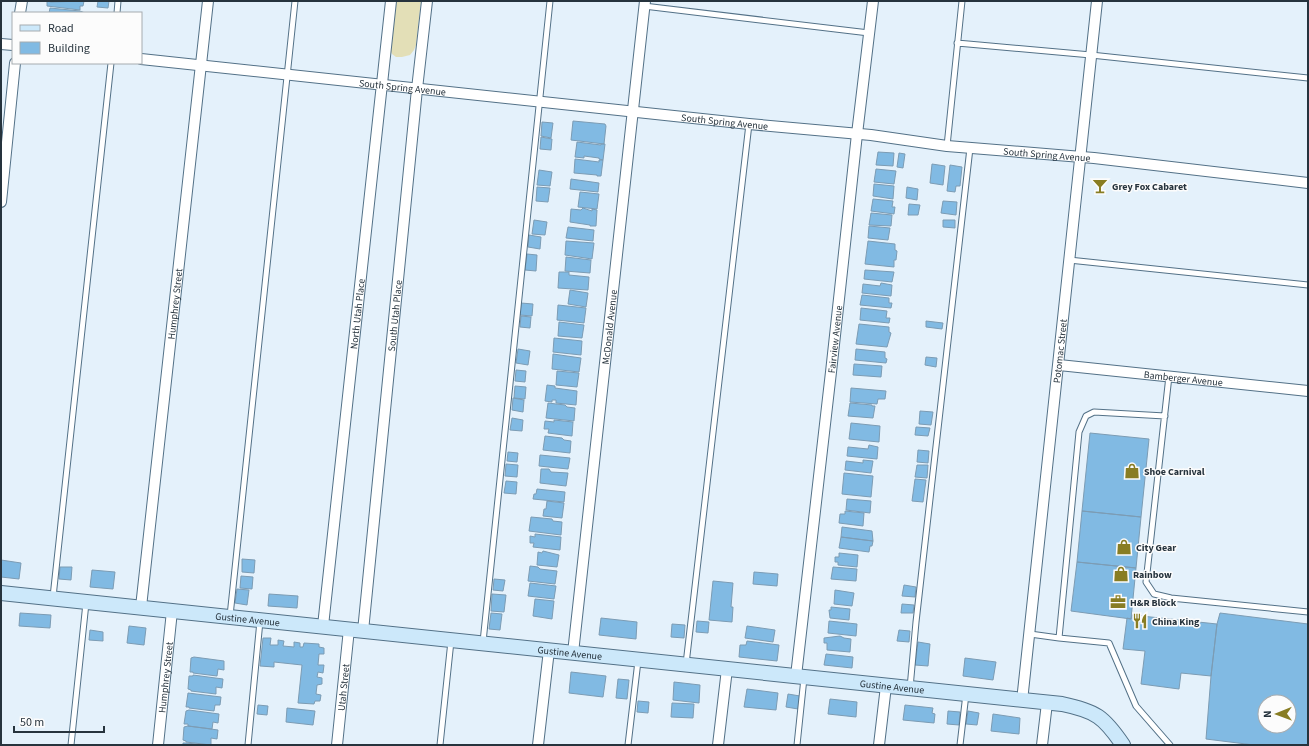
<svg xmlns="http://www.w3.org/2000/svg" width="1309" height="746" viewBox="0 0 1309 746" font-family="'Source Sans 3',sans-serif">
  <style>
    .grass { fill: #e3dfb7 }
    .building { fill: #81bae3; stroke: #7c9cb4; fill-rule: evenodd }
    .lines { fill: none; stroke-linecap: round; stroke-linejoin: round }
    .lane-casing { stroke: #537187; stroke-width: 7 }
    .street-casing { stroke: #537187; stroke-width: 12 }
    .secondary-casing { stroke: #537187; stroke-width: 16 }
    .lane { stroke: #fff; stroke-width: 5 }
    .street { stroke: #fff; stroke-width: 10 }
    .secondary { stroke: #cce8fa; stroke-width: 14 }
    .labels { text-anchor: middle; stroke-width: 3; stroke-linejoin: round; paint-order: stroke }
    .street-label { font-size: 10px; fill: #26333d; stroke: #fcfcfc }
    .poi-label { font-size: 10px; font-weight: bold; fill: #26333d; stroke: #fcfcfc; text-anchor: start }
  </style>
  <rect width="100%" height="100%" fill="#e4f1fb"/>
  <path class="grass" d="M395 1H421L416 45 414 50 410 55 402 57H396L392 54 389 48Z"/>
  <path class="building" d="M47 1 51 2 84 1 83 6H80V10L47 6Z
    M98 1H109L108 8 97 7Z
    M50 8 80 11 85 13H49Z
    M573 121 605 124 606 126 604 144 571 140Z
    M542 122 553 123 551 138 541 136Z
    M541 137 552 139 551 150 540 149Z
    M577 142 601 145V144H605L603 160 599 159V158L584 156V158L575 157Z
    M878 152 894 153 893 166 876 165Z
    M899 153 905 154 903 168 897 167Z
    M575 159 599 162V160H603L601 176H597V175L574 173Z
    M932 164 945 166 943 185 930 183Z
    M950 165 962 167 960 186H956L955 192 947 191Z
    M876 169 896 171 894 184 874 182Z
    M539 170 552 172 550 186 537 185Z
    M571 179 599 183 598 192 570 189Z
    M874 184 894 186 893 199 873 196Z
    M537 187 550 188 548 202 536 201Z
    M907 187 918 189 917 200 906 198Z
    M580 192 599 194 597 209 578 207Z
    M873 199 893 201 892 207H895L894 214 871 211Z
    M943 201 957 202 956 215 941 213Z
    M909 204 920 205 918 215H908Z
    M583 208 592 211V209L597 210 596 226H590V225L570 222 571 209 581 210Z
    M871 213 892 215 891 226 869 225Z
    M534 220 547 222 545 235 532 234Z
    M943 220H955V228L943 227Z
    M869 226 890 228 888 240 868 238Z
    M568 227 594 230 593 241 566 238Z
    M529 235 541 237 540 249 528 247Z
    M566 241 594 243 592 259 565 255Z
    M868 241 895 244V250L897 251 896 260H894V267L865 264Z
    M527 254 537 255 536 271 525 270Z
    M566 257 591 260 590 273 565 271Z
    M865 270 894 272 892 282 864 279Z
    M559 272H569V275L589 277 588 290 558 288Z
    M881 283 892 285 891 296 862 293 863 284 880 286Z
    M570 290 588 293 586 307 568 304Z
    M862 295 889 298V303H892L891 308 860 305Z
    M521 303 533 304 532 316 520 315Z
    M558 305 586 308 584 323 557 320Z
    M861 308 887 311 886 318H890L889 323 860 320Z
    M521 316 531 317 530 328 520 327Z
    M926 321 943 323 942 329 926 327Z
    M559 322 584 325 582 338 558 336Z
    M859 324 889 327V332L891 333 887 347 856 344Z
    M554 338 582 341 581 355 553 352Z
    M518 349 530 351 528 365 516 363Z
    M856 349 885 352V358L887 359 886 363 855 360Z
    M553 354 581 358 579 372 552 369Z
    M926 357 937 358 936 367 925 365Z
    M854 364 882 366 881 377 853 375Z
    M516 370 526 371 525 382 515 381Z
    M557 371 579 373 577 387 556 385Z
    M547 385 555 386V388L577 391 576 405 556 403V400H552V402L545 401Z
    M515 386 526 387 525 399 514 398Z
    M851 388 886 391 885 399H878L877 404 850 402Z
    M513 398 524 400 523 412 512 410Z
    M548 403 565 405 567 407 575 408 574 421 546 418Z
    M850 403 872 405V406H875L873 418 848 416Z
    M920 411 933 412 931 425 919 424Z
    M512 418 523 420 522 431 510 430Z
    M554 420 573 422 572 436 548 433 549 429H544L545 421 554 422Z
    M851 423 880 426 879 442 849 439Z
    M916 427 930 428 928 436 915 435Z
    M1090 433 1149 439 1141 517 1082 511Z
    M545 436 562 438 564 440 571 441 570 453 543 450Z
    M869 445 878 447 877 459 847 456 848 447 868 449Z
    M918 450 929 451 928 463 917 462Z
    M508 452 518 453 517 462 507 461Z
    M540 455 570 458 568 469 539 466Z
    M863 460 873 461 871 473 845 470 846 461 863 463Z
    M506 464 518 465 517 477 505 476Z
    M917 465H928L927 478 915 477Z
    M541 469H549L551 472 568 473 566 486 540 483Z
    M844 473 873 476 871 497 842 494Z
    M915 479 926 480 923 502 912 501Z
    M506 481 517 482 516 494 504 493Z
    M537 489 565 492 564 502 533 499 534 494H536Z
    M847 499 871 501 870 513 846 510Z
    M547 501 564 503 562 518 543 516 544 509H546Z
    M845 511 864 513 863 526 839 523 840 514H845Z
    M1082 511 1141 517 1136 568 1077 562Z
    M531 517 552 519 553 521 562 522 561 535 529 531Z
    M842 527 872 531 873 541 841 537Z
    M535 534 561 537 560 550 533 547 534 543H530V536L535 537Z
    M841 537 873 541 872 546H870L869 552 839 548Z
    M543 551 559 555 557 567 537 565 538 552 542 553Z
    M839 553 858 555 857 567 838 565V562H835V557H839Z
    M242 559 255 560 254 573 242 572Z
    M1 560 21 563 19 579 1 577Z
    M1077 562 1136 568 1131 619 1071 611Z
    M530 566 538 567 540 569 557 571 555 584 528 581Z
    M60 567H72L71 580 59 579Z
    M833 567 857 569 856 581 831 579Z
    M92 570 115 572 113 589 90 587Z
    M754 572 778 574 777 586 753 584Z
    M241 576 253 577 252 589 240 588Z
    M494 579 505 580 503 591 493 590Z
    M713 581 733 583 731 607H733L732 622 709 620Z
    M530 583 556 586 554 599 528 596Z
    M904 585 916 587 915 597 902 596Z
    M237 589 249 590 247 605 235 603Z
    M835 590 854 593 852 606 834 604Z
    M269 594 298 596 297 608 268 606Z
    M492 594 506 595 504 612 491 611Z
    M535 599 554 601 552 619 533 616Z
    M902 604 914 605 913 613H901Z
    M831 607 850 609 849 620 830 618 829 610H831Z
    M20 613 51 615 50 628 19 626Z
    M491 613 502 614 500 630 489 629Z
    M1220 613 1308 624V745H1254L1206 739 1211 676 1217 624ZM1265 702H1289V726H1265Z
    M1132 615 1217 624 1211 676 1181 673 1179 689 1141 684 1145 651 1123 649 1127 618 1131 619Z
    M601 618 637 622 636 639 599 635Z
    M697 621 709 622 708 633 696 632Z
    M829 621 857 624 856 636 828 633Z
    M672 624 685 625 684 638 671 637Z
    M129 626 146 628 144 645 127 643Z
    M747 626 775 630 773 642 745 638Z
    M90 630 103 632V641L89 640Z
    M899 630 910 631 909 642 897 641Z
    M840 636 844 638 851 639 850 652 827 650V643H824V638Z
    M263 638H271L270 645H278V640L284 641 283 646 294 647V642L300 643V647H303L304 643 319 644V647L324 648V654H319L318 665H324L323 673 318 672 317 677 322 678V684L317 685 316 694 321 695 320 701H315L314 704 298 703 302 665 274 662V667L260 666Z
    M747 641 779 645 777 661 739 657 740 645H746Z
    M918 642 930 644 928 666 915 665Z
    M826 654 853 657 852 668 824 665Z
    M194 657 224 661V670L218 669 217 676 193 673V672H190L191 658Z
    M965 658 996 662 993 680 963 676Z
    M571 672 606 676 603 697 569 693Z
    M193 675 223 679 222 688 216 687V694L191 691V690L188 689 189 676H193Z
    M618 679 629 680 627 699 616 698Z
    M674 682 700 685 699 703 673 700Z
    M747 689 778 693 776 710 744 707Z
    M188 693 221 697 220 705H215L214 711 189 708V707H186Z
    M788 694 800 696 798 709 786 707Z
    M830 699 857 702 856 717 828 714Z
    M638 701 649 702 648 713 637 712Z
    M672 703 694 704 693 718 671 717Z
    M258 705 268 706 267 715 257 714Z
    M905 705 933 708 932 713 935 714 934 723 903 720Z
    M287 708 315 711 313 725 286 722Z
    M189 710 219 714 218 723 213 722 212 729 188 726V724H184L186 711Z
    M948 711 960 712 959 725 947 724Z
    M968 711 979 713 977 725 966 724Z
    M993 714 1020 718 1019 734 991 731Z
    M188 726 218 730 217 739 211 738V745L186 742V741L183 740 184 727Z
    M183 743H186L207 745H183Z"/>
  <g class="lines">
    <defs>
      <path id="lane" d="M644 6 869 33
        M117 13 118 1
        M957 43 1091 55 1308 78
        M947 146 962 1
        M1069 260 1308 285
        M1169 376 1146 582 1154 594 1171 598 1308 612
        M1165 416 1094 412 1086 416 1079 432 1059 638 1109 643 1136 706 1170 745
        M53 597 111 63
        M230 616 295 1
        M1030 634 1059 638
        M483 642 550 1
        M686 664 749 124
        M910 688 916 622 970 148
        M71 745 86 603
        M248 745 260 621
        M440 745 451 641
        M628 745 638 661
        M797 745 804 678
        M960 745 966 694"/>
      <g id="street">
        <path d="M20 13 22 1"/>
        <path d="M1 44 13 45"/>
        <path id="s1" d="M141 59 749 124 871 135 947 146 1094 158 1308 183"/>
        <path d="M1 202 15 63"/>
        <path id="s2" d="M1059 365 1308 391"/>
        <path id="s3" d="M141 607 208 1"/>
        <path id="s4" d="M323 626 391 1"/>
        <path id="s5" d="M363 631 417 89 427 1"/>
        <path id="s6" d="M573 653 645 1"/>
        <path id="s7" d="M796 676 831 372 857 134 873 1"/>
        <path id="s8" d="M1022 701 1097 1"/>
        <path id="s9" d="M158 745 172 611"/>
        <path id="s10" d="M337 745 349 629"/>
        <path d="M538 745 549 650"/>
        <path d="M718 745 727 669"/>
        <path d="M879 745 886 686"/>
        <path d="M1042 745 1047 703"/>
      </g>
      <g id="secondary">
        <path id="s11" d="M1 593 1062 704C1096 711 1104 717 1123 745"/>
      </g>
    </defs>
    <use href="#lane" class="lane-casing"/>
    <use href="#street" class="street-casing"/>
    <use href="#secondary" class="secondary-casing"/>
    <use href="#lane" class="lane"/>
    <use href="#street" class="street"/>
    <use href="#secondary" class="secondary"/>
  </g>
  <defs>
    <symbol id="bar-bare" viewBox="-9 -9 18 18"><path d="M-6-5H6L.8 .8V4.5H3.5V6h-7V4.5H-.8V.8Z" fill="#887d23" stroke="#fcfcfc" stroke-width="2.5" paint-order="stroke"/></symbol>
    <symbol id="shop-bare" viewBox="-9 -9 18 18"><path d="M-5-2.5h2.3a2.7 3.5 0 0 1 5.4 0H5L5.5 6h-11ZM-1.5-2.5h3a1.5 2.3 0 0 0-3 0Z" fill="#887d23" stroke="#fcfcfc" stroke-width="2.5" paint-order="stroke"/></symbol>
    <symbol id="office-bare" viewBox="-9 -9 18 18"><path d="M-6-3h4V-5.5h4V-3h4V5H-6ZM-1-4.5V-3h2v-1.5ZM-6 0V1H6V0Z" fill="#887d23" stroke="#fcfcfc" stroke-width="2.5" paint-order="stroke"/></symbol>
    <symbol id="restaurant-bare" viewBox="-9 -9 18 18"><path d="M-5-6h1v4h1v-4h1v4h1v-4h1v5L-1.5 .5V6h-2V.5L-5-1ZM5-6V6H3V1.5H1.5Q1.5-4 5-6Z" fill="#887d23" stroke="#fcfcfc" stroke-width="2.5" paint-order="stroke"/></symbol>
  </defs>
  <g fill-rule="evenodd">
    <use href="#bar-bare" x="1089" y="175" width="22" height="22"/>
    <use href="#shop-bare" x="1121" y="460" width="22" height="22"/>
    <use href="#shop-bare" x="1113" y="536" width="22" height="22"/>
    <use href="#shop-bare" x="1110" y="563" width="22" height="22"/>
    <use href="#office-bare" x="1107" y="591" width="22" height="22"/>
    <use href="#restaurant-bare" x="1129" y="610" width="22" height="22"/>
  </g>
  <g class="labels">
    <g class="street-label">
      <text dy="4" stroke="none"><textPath href="#s1" startOffset="263">South Spring Avenue</textPath></text>
      <text dy="4" stroke="none"><textPath href="#s1" startOffset="587">South Spring Avenue</textPath></text>
      <text dy="4" stroke="none"><textPath href="#s1" startOffset="911">South Spring Avenue</textPath></text>
      <text dy="4" stroke="none"><textPath href="#s3" startOffset="305">Humphrey Street</textPath></text>
      <text dy="4" stroke="none"><textPath href="#s4" startOffset="314">North Utah Place</textPath></text>
      <text dy="4" stroke="none"><textPath href="#s5" startOffset="317">South Utah Place</textPath></text>
      <text dy="4" stroke="none"><textPath href="#s6" startOffset="328">McDonald Avenue</textPath></text>
      <text dy="4" stroke="none"><textPath href="#s7" startOffset="339">Fairview Avenue</textPath></text>
      <text dy="4" stroke="none"><textPath href="#s8" startOffset="352">Potomac Street</textPath></text>
      <text dy="4" stroke="none"><textPath href="#s2" startOffset="125">Bamberger Avenue</textPath></text>
      <text dy="4" stroke="none"><textPath href="#s11" startOffset="248">Gustine Avenue</textPath></text>
      <text dy="4" stroke="none"><textPath href="#s11" startOffset="572">Gustine Avenue</textPath></text>
      <text dy="4" stroke="none"><textPath href="#s9" startOffset="68">Humphrey Street</textPath></text>
      <text dy="4" stroke="none"><textPath href="#s10" startOffset="58">Utah Street</textPath></text>
      <text dy="4" stroke="none"><textPath href="#s11" startOffset="896">Gustine Avenue</textPath></text>
    </g>
    <g class="poi-label">
      <text x="1112" y="190">Grey Fox Cabaret</text>
      <text x="1144" y="475">Shoe Carnival</text>
      <text x="1136" y="551">City Gear</text>
      <text x="1133" y="578">Rainbow</text>
      <text x="1130" y="606">H&amp;R Block</text>
      <text x="1152" y="625">China King</text>
    </g>
  </g>
  <rect width="1309" height="746" fill="none" stroke="#26333d" stroke-width="4"/>
  <rect x="12" y="12" width="130" height="52" fill="#fcfcfc" stroke="#a6acb0"/>
  <rect x="20" y="25" width="20" height="6" fill="#cce8fa" stroke="#a6acb0"/>
  <text x="48" y="32" font-size="12" fill="#26333d">Road</text>
  <rect x="20" y="42" width="20" height="12" fill="#81bae3" stroke="#a6acb0"/>
  <text x="48" y="52" font-size="12" fill="#26333d">Building</text>
  <g transform="translate(1277 714) rotate(269)"><circle r="19" fill="#fcfcfc" stroke="#a6acb0"/>
  <path d="M0-3L7 15L0 10L-7 15Z" fill="#887d23"/>
  <text y="-6" font-size="11" font-weight="bold" text-anchor="middle" fill="#26333d">N</text>
  </g>
  <path d="M14 726v6h90v-6" fill="none" stroke="#26333d" stroke-width="2"/>
  <text x="20" y="726" font-size="12" fill="#26333d" stroke="#fcfcfc" stroke-width="3" paint-order="stroke">50 m</text>
</svg>
